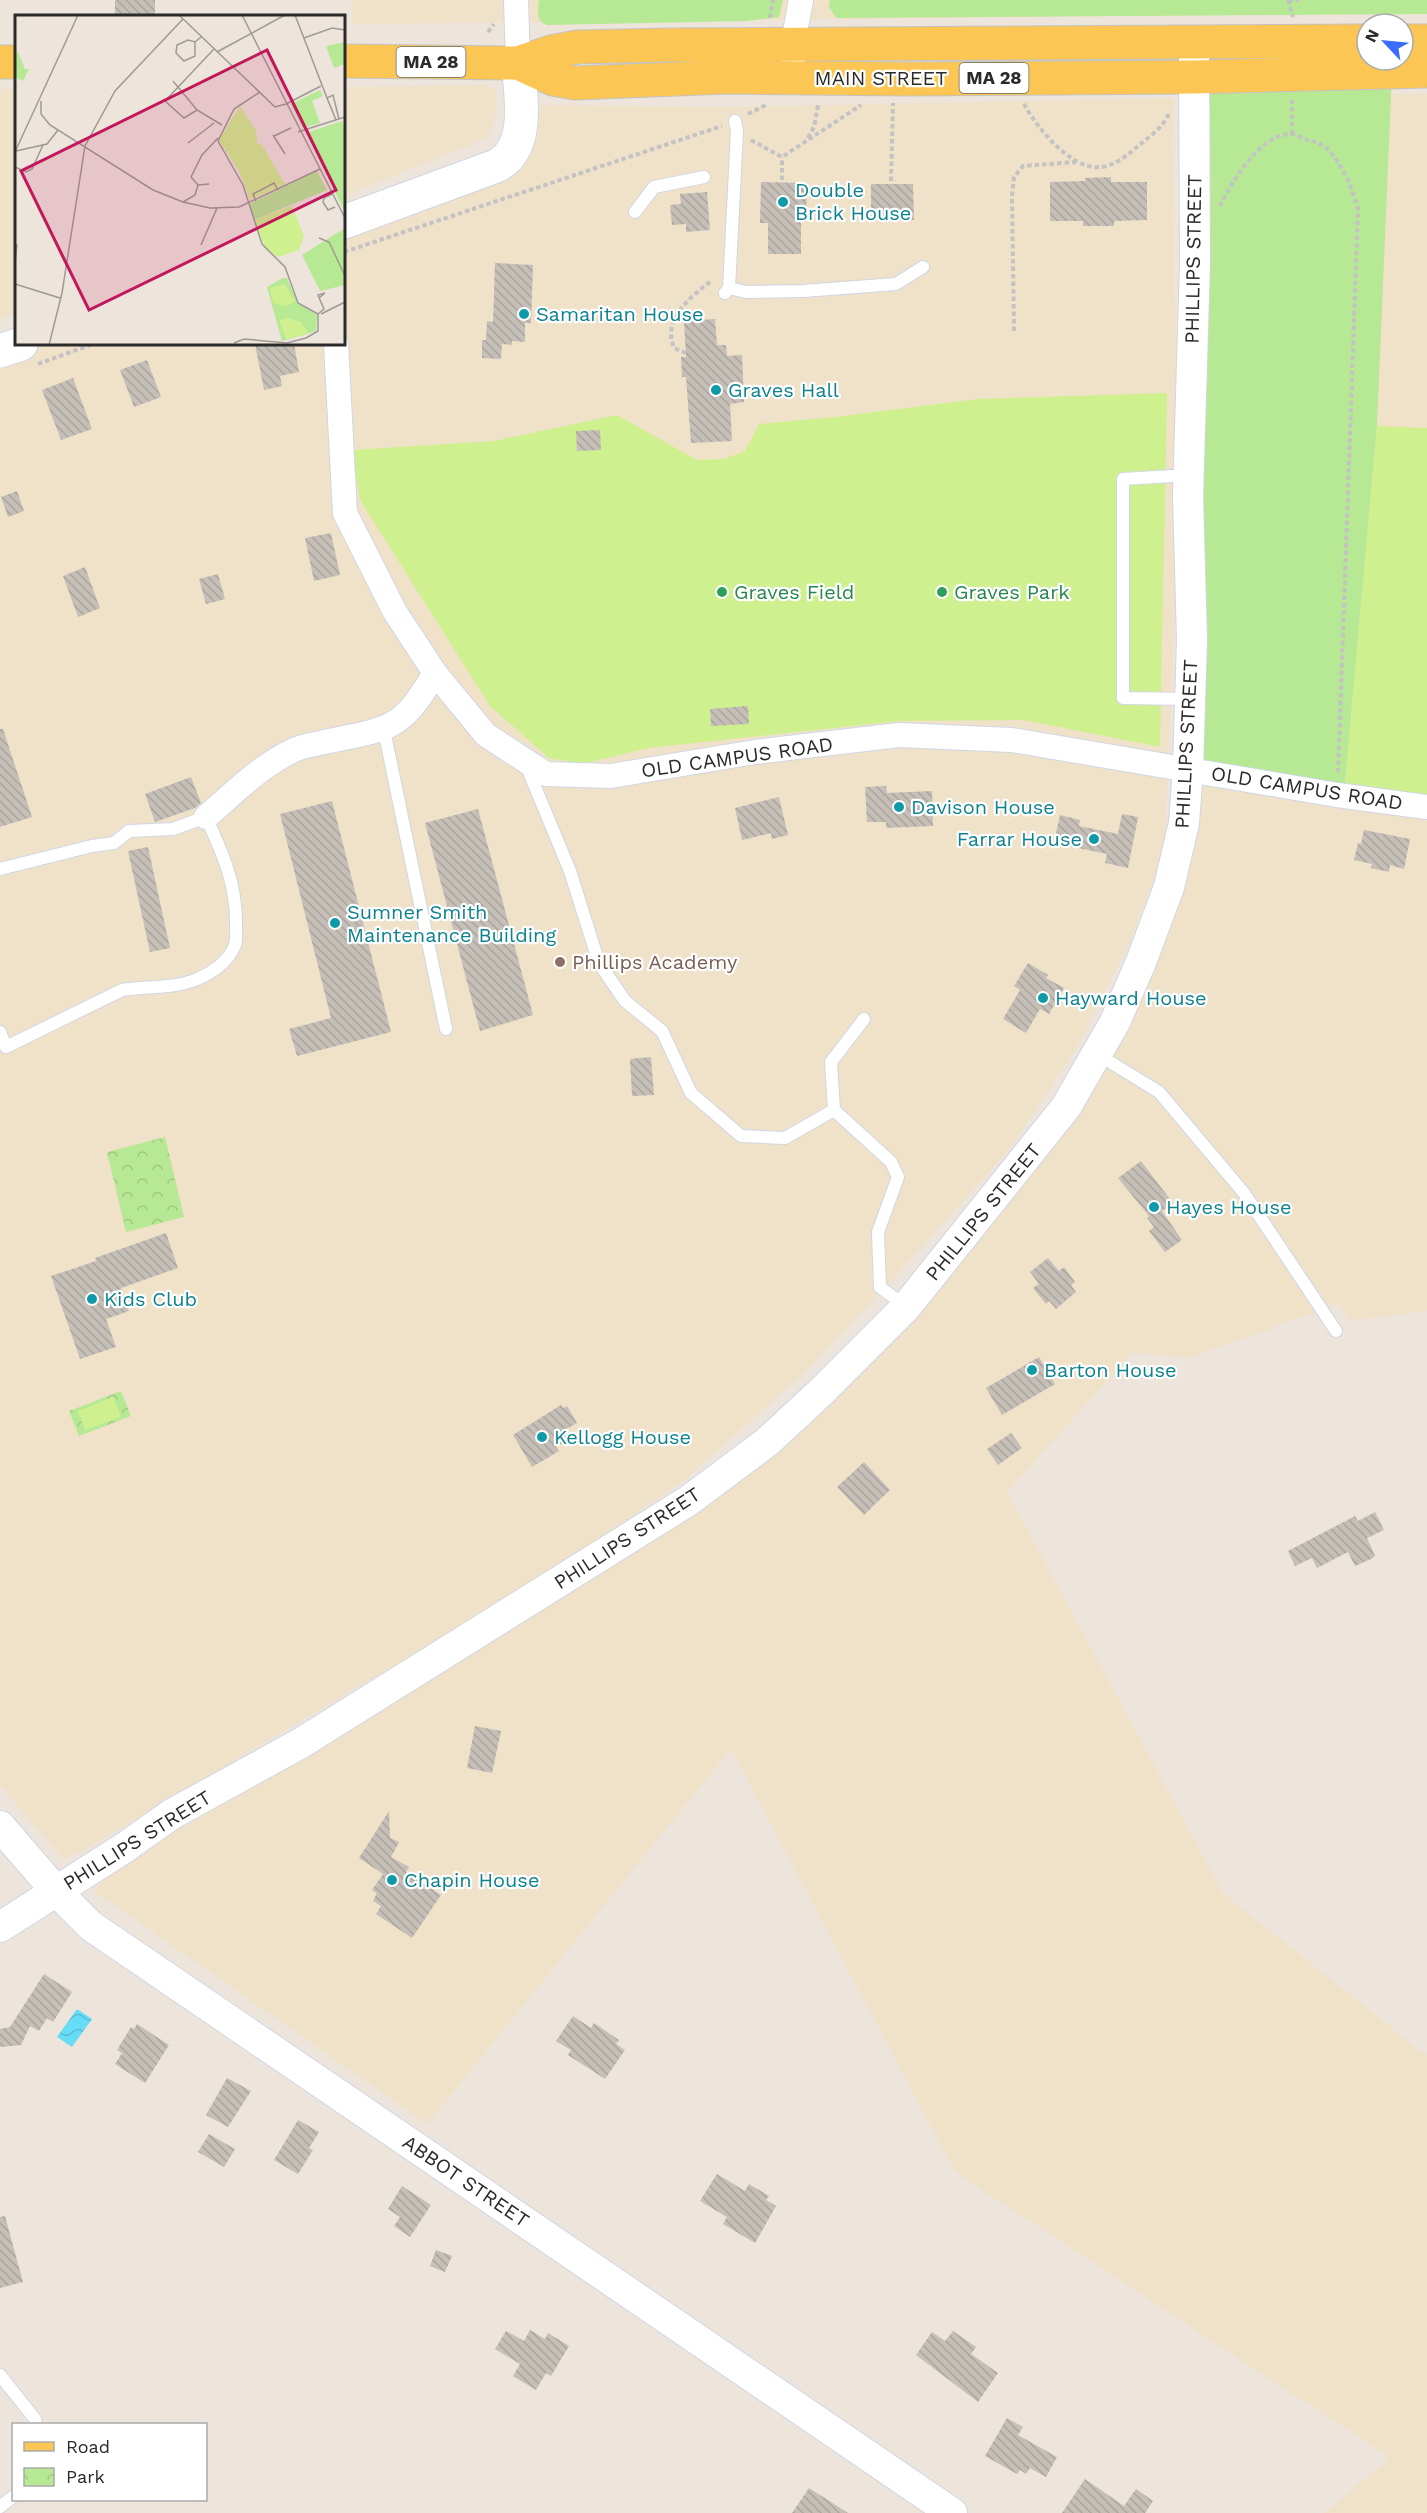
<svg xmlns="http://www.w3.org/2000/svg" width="1427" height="2513" viewBox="0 0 1427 2513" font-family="'Work Sans',sans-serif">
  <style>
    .education { fill: #f0e1c9 }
    .grass { fill: #b7e893 }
    .park { fill: url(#park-crowns) }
    .pitch { fill: #cff08e }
    .water { fill: url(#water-waves) }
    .building { fill: url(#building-back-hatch) }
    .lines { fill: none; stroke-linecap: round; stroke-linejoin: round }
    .service-casing { stroke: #d0d6e4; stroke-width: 14 }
    .minor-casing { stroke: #d0d6e4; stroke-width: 26 }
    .tertiary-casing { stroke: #d0d6e4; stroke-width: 32 }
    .secondary-casing { stroke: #d0d6e4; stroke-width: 35 }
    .primary-casing { stroke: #c3c3c3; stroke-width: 35 }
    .path { stroke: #c3c3c3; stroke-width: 4; stroke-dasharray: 4.5 3; stroke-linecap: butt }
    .service { stroke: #fff; stroke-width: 12 }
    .minor { stroke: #fff; stroke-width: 24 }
    .tertiary { stroke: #fff; stroke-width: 30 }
    .secondary { stroke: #fff; stroke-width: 33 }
    .primary { stroke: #fbc653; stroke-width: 33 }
    .culture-dot { fill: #0f9aa8; stroke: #fff; stroke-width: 2 }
    .leisure-dot { fill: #2e9e5b; stroke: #fff; stroke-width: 2 }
    .education-dot { fill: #8d6e63; stroke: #fff; stroke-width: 2 }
    .labels { text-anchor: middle; stroke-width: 4.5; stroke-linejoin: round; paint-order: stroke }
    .shield { fill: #fff; stroke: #6a6a6a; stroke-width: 1.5 }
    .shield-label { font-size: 18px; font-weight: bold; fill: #2a2a2a }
    .street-label { font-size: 20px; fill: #2a2a2a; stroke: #fff }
    .culture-label { font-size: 20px; fill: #0d838f; stroke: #fff; text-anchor: start }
    .leisure-label { font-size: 20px; fill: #27864d; stroke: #fff; text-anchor: start }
    .education-label { font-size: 20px; fill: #785e54; stroke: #fff; text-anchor: start }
    .inset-road { fill: none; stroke: #9f9a94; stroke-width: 1.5 }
    .view { fill: #c2185b; fill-opacity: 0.15; stroke: #c2185b; stroke-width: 3 }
    .inset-edge { fill: none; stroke: #2a2a2a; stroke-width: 3 }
  </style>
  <defs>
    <pattern id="park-crowns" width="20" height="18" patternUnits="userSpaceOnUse" patternTransform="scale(1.5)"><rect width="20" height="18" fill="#b7e893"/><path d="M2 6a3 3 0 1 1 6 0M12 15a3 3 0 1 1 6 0" fill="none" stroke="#9ec77f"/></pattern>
    <pattern id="water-waves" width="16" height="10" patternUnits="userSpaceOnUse" patternTransform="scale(1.5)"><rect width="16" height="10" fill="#66dcf7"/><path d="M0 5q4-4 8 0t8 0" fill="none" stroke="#59bdd4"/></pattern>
    <pattern id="building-back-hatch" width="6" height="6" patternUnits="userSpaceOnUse" patternTransform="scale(1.5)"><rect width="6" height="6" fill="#c5bfb7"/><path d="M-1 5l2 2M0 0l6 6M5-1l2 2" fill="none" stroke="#a9a49e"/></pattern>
  </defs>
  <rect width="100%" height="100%" fill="#ede4db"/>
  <path class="education" d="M352 0H1427V13L352 24Z
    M485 85 496 90V103L494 123 489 134 482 140 344 196V87Z
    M0 89H16V313L0 319Z
    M1427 94V1311L1350 1321 1337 1304 1191 1358 1132 1353 1007 1492 1223 1893 1427 2056V2513H1324L1390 2458 955 2172 731 1749 427 2124 94 1891 112 1872 179 1827 249 1788 689 1518 743 1476 975 1234 1170 913 1204 97Z
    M1174 98 1173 144 1178 531 1165 841 1158 868 1131 939 1080 1042 1055 1081 1007 1152 872 1302 802 1375 684 1480 572 1556 487 1610 77 1854 64 1860 0 1785V361L46 344H344V234L501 176 536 105 727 107Z"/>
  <path class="grass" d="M539 0H783L779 17 746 21 547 25C535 21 538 10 539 0Z
    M830 0H1427V14L836 18 829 7Z
    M1392 72 1377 426 1344 796 1188 769 1195 77Z"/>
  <path class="park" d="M165 1137 184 1217 126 1232 107 1152Z
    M121 1391 131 1416 79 1436 69 1411Z"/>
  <path class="pitch" d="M1167 393 1160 747 1023 720 899 721 649 748 582 764 549 758 490 706 360 500 352 450 494 441 617 415 697 460 724 459 745 451 759 424 835 417 977 399Z
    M1377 426 1427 428V806L1344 796Z
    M113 1397 121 1417 85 1430 78 1411Z"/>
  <path class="water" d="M77 2009 92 2019 72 2047 57 2037Z"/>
  <path class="building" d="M115 0H155V16H115Z
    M1111 177V182H1147V220L1114 221V226H1083V221H1050V182L1085 181V178Z
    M761 182 807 183 806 222H801V254H768V223H760Z
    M871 184H913L914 220H883V208L871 209Z
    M707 192 710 230 686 232V224L672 225 670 205 681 204 680 194Z
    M495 263 533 265 531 323H525V342L512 341V345L502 344 501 359 482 358V340H486L487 321 493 322Z
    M715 319 717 345H726L727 356 742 355 744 402 730 404 732 441 691 443 686 377H682L681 357H686L684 321Z
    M255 344H294L299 372 280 376 282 386 264 390Z
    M147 360 161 397 134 407 120 370Z
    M73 378 92 429 61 440 42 390Z
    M600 430 601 450 577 451 576 431Z
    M17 491 24 511 8 517 1 497Z
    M331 533 340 575 314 581 305 538Z
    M85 567 100 608 78 617 63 576Z
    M218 574 225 599 206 604 199 579Z
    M748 706 749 724 711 726 710 709Z
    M0 729H3L32 817 0 827Z
    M191 777 201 803 195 808 155 822 145 794Z
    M886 786 887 793 932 791 933 826 886 828V822H867L865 787Z
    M779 797 788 835 772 839 771 833 742 840 735 808Z
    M332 801 391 1032 297 1056 289 1029 331 1018 280 814Z
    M478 809 533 1015 480 1031 425 823Z
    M1122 814 1138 817 1128 868 1105 863 1107 854 1054 843 1060 815 1080 820 1079 826 1118 834Z
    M1364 830 1410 839 1404 869 1390 865 1389 872 1371 868 1372 864 1354 860 1358 843 1361 844Z
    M148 847 170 948 150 952 128 851Z
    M1028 963 1048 975 1046 978 1064 988 1049 1014 1040 1009 1026 1033 1003 1019 1020 990 1014 986Z
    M651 1057 654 1095 632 1096 630 1059Z
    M1141 1161 1173 1203 1162 1211 1182 1240 1165 1252 1149 1231 1154 1227 1147 1218 1149 1216 1118 1178Z
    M166 1233 178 1268 121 1288 129 1311 106 1319 116 1347 80 1359 51 1276 96 1261 95 1258Z
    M1048 1258 1059 1271 1064 1267 1075 1282 1071 1285 1076 1292 1056 1309 1049 1301 1046 1304 1033 1288 1039 1284 1030 1272Z
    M1039 1357 1055 1384 1002 1415 986 1388Z
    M561 1405 563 1408 567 1406 577 1423 565 1430 570 1439 556 1447 559 1451 532 1467 513 1435Z
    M1011 1433 1022 1448 998 1465 987 1449Z
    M864 1462 890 1490 864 1515 837 1487Z
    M1375 1512 1384 1530 1367 1538 1375 1556 1371 1559 1355 1566 1348 1552 1317 1568 1312 1558 1295 1566 1288 1551 1355 1516 1358 1521Z
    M475 1726 501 1731 492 1773 467 1768Z
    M389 1811 390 1838 399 1842 391 1857 409 1867 406 1872 441 1895 412 1938 376 1914 381 1906 373 1901 377 1893 372 1890 383 1874 359 1858Z
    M44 1974 72 1992 53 2022 47 2018 39 2031 30 2026 21 2045 0 2047V2029L10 2027Z
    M573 2016 591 2028 594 2023 619 2040 616 2044 625 2050 605 2079 568 2055 571 2050 556 2041Z
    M137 2024 169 2045 145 2083 115 2064 122 2053 117 2050 131 2027 134 2029Z
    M227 2078 251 2091 228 2127 206 2115Z
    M298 2120 319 2132 309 2148 313 2150 298 2174 274 2160Z
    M209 2134 235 2149 224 2167 198 2152Z
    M717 2174 745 2191 749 2184 769 2196 766 2200 776 2206 755 2243 723 2224 727 2217 700 2201Z
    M402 2186 431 2205 410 2237 394 2226 400 2217 388 2209Z
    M5 2216 23 2282 0 2288V2217Z
    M436 2250 452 2256 445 2272 430 2266Z
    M530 2330 545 2339 548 2333 569 2346 551 2376 546 2373 536 2390 513 2376 520 2364 495 2349 506 2331 524 2341Z
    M953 2331 976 2347 971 2354 998 2373 978 2402 916 2355 932 2332 945 2341Z
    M1007 2418 1023 2427 1018 2435 1057 2457 1046 2477 1030 2468 1026 2474 1020 2470 1017 2474 985 2456Z
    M1085 2479 1124 2506 1136 2489 1153 2501 1145 2513H1062Z
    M809 2488 848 2513H792Z"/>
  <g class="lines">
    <defs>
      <path id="service" d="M635 212 654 187 704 177
        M729 288 737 131 735 121
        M725 293 729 288 746 292 803 291 896 284 923 267
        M1189 475 1123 479V698L1190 699
        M384 730 446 1029
        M526 765 570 871 599 963 625 1001 662 1031 691 1093 741 1136 785 1138 834 1110 831 1062 864 1019
        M0 869 92 846 114 843 129 831 173 829 206 817C223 854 237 885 236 927 236 932 237 940 235 945 228 963 212 973 195 980 171 989 146 986 122 990L6 1047 0 1032
        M1097 1054 1159 1092 1244 1193 1336 1331
        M834 1110 891 1162 898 1177 878 1232 880 1287 906 1307
        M0 2375 35 2419 36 2424
        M0 2507 14 2496"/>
      <path id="minor" d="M516 0 518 63
        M793 60V43L801 0
        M336 344 345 513 395 612 435 673 486 735 546 774 611 776 755 752 899 735 1012 740 1337 795 1427 807
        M206 817C234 793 260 766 294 750 304 745 318 744 329 741 392 728 401 730 435 673"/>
      <path id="tertiary" d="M0 1826 56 1891 91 1926 952 2513
        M0 1927 124 1848 172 1814 301 1743 688 1501 767 1442 820 1393 906 1307 1066 1107 1115 1022 1141 962 1169 887 1184 823 1188 769 1192 640 1188 496 1195 263 1194 52"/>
      <path id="secondary" d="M344 222 496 166C531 149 521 95 518 63
        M0 351 21 344"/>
      <path id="primary" d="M1403 41H1427
        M344 61 518 63 551 52 577 47 668 45 1367 41
        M0 62H16
        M518 63 553 79 575 83 727 77 906 79 1195 77 1427 71"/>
    </defs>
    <use href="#service" class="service-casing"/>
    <use href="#minor" class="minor-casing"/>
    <use href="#tertiary" class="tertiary-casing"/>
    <use href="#secondary" class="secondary-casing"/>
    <use href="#primary" class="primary-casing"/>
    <path class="path" d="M1288 0 1293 17
      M1288 0H1299
      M770 18 773 0
      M488 32 494 24
      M1024 104C1037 128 1075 176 1107 166 1119 162 1129 154 1138 146 1149 137 1164 127 1169 113
      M748 114 768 104
      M1292 134V99
      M808 138 814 127 818 105
      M751 140 782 157 861 105
      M782 180V157
      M891 181 893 103
      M1220 206C1231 183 1260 133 1292 134 1295 134 1301 138 1305 139 1309 141 1314 141 1318 143 1338 151 1352 188 1358 208L1338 774
      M344 252 722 126
      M1014 331 1012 196 1014 177 1023 166 1076 162
      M686 353 674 348C662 318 690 298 711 281
      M38 364 93 344"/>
    <use href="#service" class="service"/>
    <use href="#minor" class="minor"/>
    <use href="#tertiary" class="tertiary"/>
    <use href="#secondary" class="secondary"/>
    <use href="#primary" class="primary"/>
  </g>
  <g class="culture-dot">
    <circle cx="783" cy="202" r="6"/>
    <circle cx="524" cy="314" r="6"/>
    <circle cx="716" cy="390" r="6"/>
    <circle cx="899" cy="807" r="6"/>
    <circle cx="1094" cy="839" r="6"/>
    <circle cx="335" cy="923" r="6"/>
    <circle cx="1043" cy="998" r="6"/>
    <circle cx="1154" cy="1207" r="6"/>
    <circle cx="92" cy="1299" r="6"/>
    <circle cx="1032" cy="1370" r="6"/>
    <circle cx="542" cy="1437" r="6"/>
    <circle cx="392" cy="1880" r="6"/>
  </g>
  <g class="leisure-dot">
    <circle cx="722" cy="592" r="6"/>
    <circle cx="942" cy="592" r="6"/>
  </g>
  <circle class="education-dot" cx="560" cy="962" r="6"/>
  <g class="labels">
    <g class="shield">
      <rect x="396.5" y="47" width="69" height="30" rx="4.5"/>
      <rect x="959.5" y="63" width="69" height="30" rx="4.5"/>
    </g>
    <g class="shield-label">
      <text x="431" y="68">MA 28</text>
      <text x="994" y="84">MA 28</text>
    </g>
    <g class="street-label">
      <text x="881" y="85">MAIN STREET</text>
      <text transform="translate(1193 259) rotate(-89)" y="7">PHILLIPS STREET</text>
      <text transform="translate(1186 744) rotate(-87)" y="7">PHILLIPS STREET</text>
      <text transform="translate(737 757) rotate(-8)" y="7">OLD CAMPUS ROAD</text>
      <text transform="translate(1307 788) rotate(9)" y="7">OLD CAMPUS ROAD</text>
      <text transform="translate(983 1212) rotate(-51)" y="7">PHILLIPS STREET</text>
      <text transform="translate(627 1538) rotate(-33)" y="7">PHILLIPS STREET</text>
      <text transform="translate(137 1840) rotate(-32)" y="7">PHILLIPS STREET</text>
      <text transform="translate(466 2181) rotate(34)" y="7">ABBOT STREET</text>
    </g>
    <g class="culture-label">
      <text x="795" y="197">Double<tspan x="795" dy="23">Brick House</tspan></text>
      <text x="536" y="321">Samaritan House</text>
      <text x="728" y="397">Graves Hall</text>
      <text x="911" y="814">Davison House</text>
      <text x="1082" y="846" text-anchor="end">Farrar House</text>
      <text x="347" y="919">Sumner Smith<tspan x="347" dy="23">Maintenance Building</tspan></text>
      <text x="1055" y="1005">Hayward House</text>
      <text x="1166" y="1214">Hayes House</text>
      <text x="104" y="1306">Kids Club</text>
      <text x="1044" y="1377">Barton House</text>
      <text x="554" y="1444">Kellogg House</text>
      <text x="404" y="1887">Chapin House</text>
    </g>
    <g class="leisure-label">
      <text x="734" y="599">Graves Field</text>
      <text x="954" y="599">Graves Park</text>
    </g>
    <g class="education-label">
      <text x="572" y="969">Phillips Academy</text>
    </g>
  </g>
  <g transform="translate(15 15)">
    <rect width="330" height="330" fill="#ede4db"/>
    <path d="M305 75 308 81 297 86 305 108 288 113 276 89ZM327 106 330 113V197L291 118ZM302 156 312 175 239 205 234 189ZM330 213V270L305 276 287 240Z" fill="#b7e893"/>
    <path d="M330 27V49L319 53 311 31Z" fill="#b7e893"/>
    <path d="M3 37 10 54H14L8 66 0 62V38ZM268 263H272L282 287 302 300 301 316 267 326 252 272Z" fill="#b7e893"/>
    <path d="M225 91 241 116 242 128 247 130 270 169 235 185 225 158 204 125ZM277 191 289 221 284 235 263 242 251 235 239 205ZM270 269 280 287 270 291 258 288 255 273ZM274 303 286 307 293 319 271 324 264 305Z" fill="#cff08e"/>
    <path class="inset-road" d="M164 0 260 92 271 89M227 0 330 203M280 0 312 83M289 23 317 13 330 15M180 27V41L169 46 161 38 162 30 173 25 180 27 186 22M202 37 270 0M158 66 182 95 207 110M245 77 219 94 203 126 228 170 247 229 270 252 283 288 303 299M26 86V99L35 110 138 175 168 187 195 193 224 192 305 154M271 89 306 71M182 95 169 103 150 86 199 34M321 105 312 83 318 80 324 104M283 117 330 102M258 120 270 139M259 121 276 113M173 128 199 108M1 136 32 129 43 115M0 137 63 0M0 152 11 157 17 154 28 130M194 169 183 170 176 162 187 140 203 123M317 179 309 183 308 187 313 195 320 192M241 186 238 179 259 168 263 175M168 187 180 180 183 170M304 223 314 227 330 261M186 230 202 193M0 247 2 229M0 269 45 283M303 299 309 294 305 285 303 280 310 278 304 283M306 299 330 287M219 328 229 324 272 328 291 323 303 316V299M34 330 47 278 70 131 100 76 168 4"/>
    <path class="view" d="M252 35 321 175 74 295 6 156Z"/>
    <rect width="330" height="330" class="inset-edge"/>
  </g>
  <rect x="12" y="2423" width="195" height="78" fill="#ffffff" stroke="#aaaaaa" stroke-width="1.5"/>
  <rect x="24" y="2442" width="30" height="9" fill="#fbc653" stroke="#aaaaaa" stroke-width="1.5"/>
  <text x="66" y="2453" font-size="18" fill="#2a2a2a">Road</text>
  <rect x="24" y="2468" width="30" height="18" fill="url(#park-crowns)" stroke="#aaaaaa" stroke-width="1.5"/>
  <text x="66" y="2483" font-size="18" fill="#2a2a2a">Park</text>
  <g transform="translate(1385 42) rotate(296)"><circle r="28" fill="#ffffff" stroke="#aaaaaa" stroke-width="1.5"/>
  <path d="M0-4.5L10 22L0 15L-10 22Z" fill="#376cff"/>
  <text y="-9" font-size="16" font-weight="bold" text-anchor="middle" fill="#2a2a2a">N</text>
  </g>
</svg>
